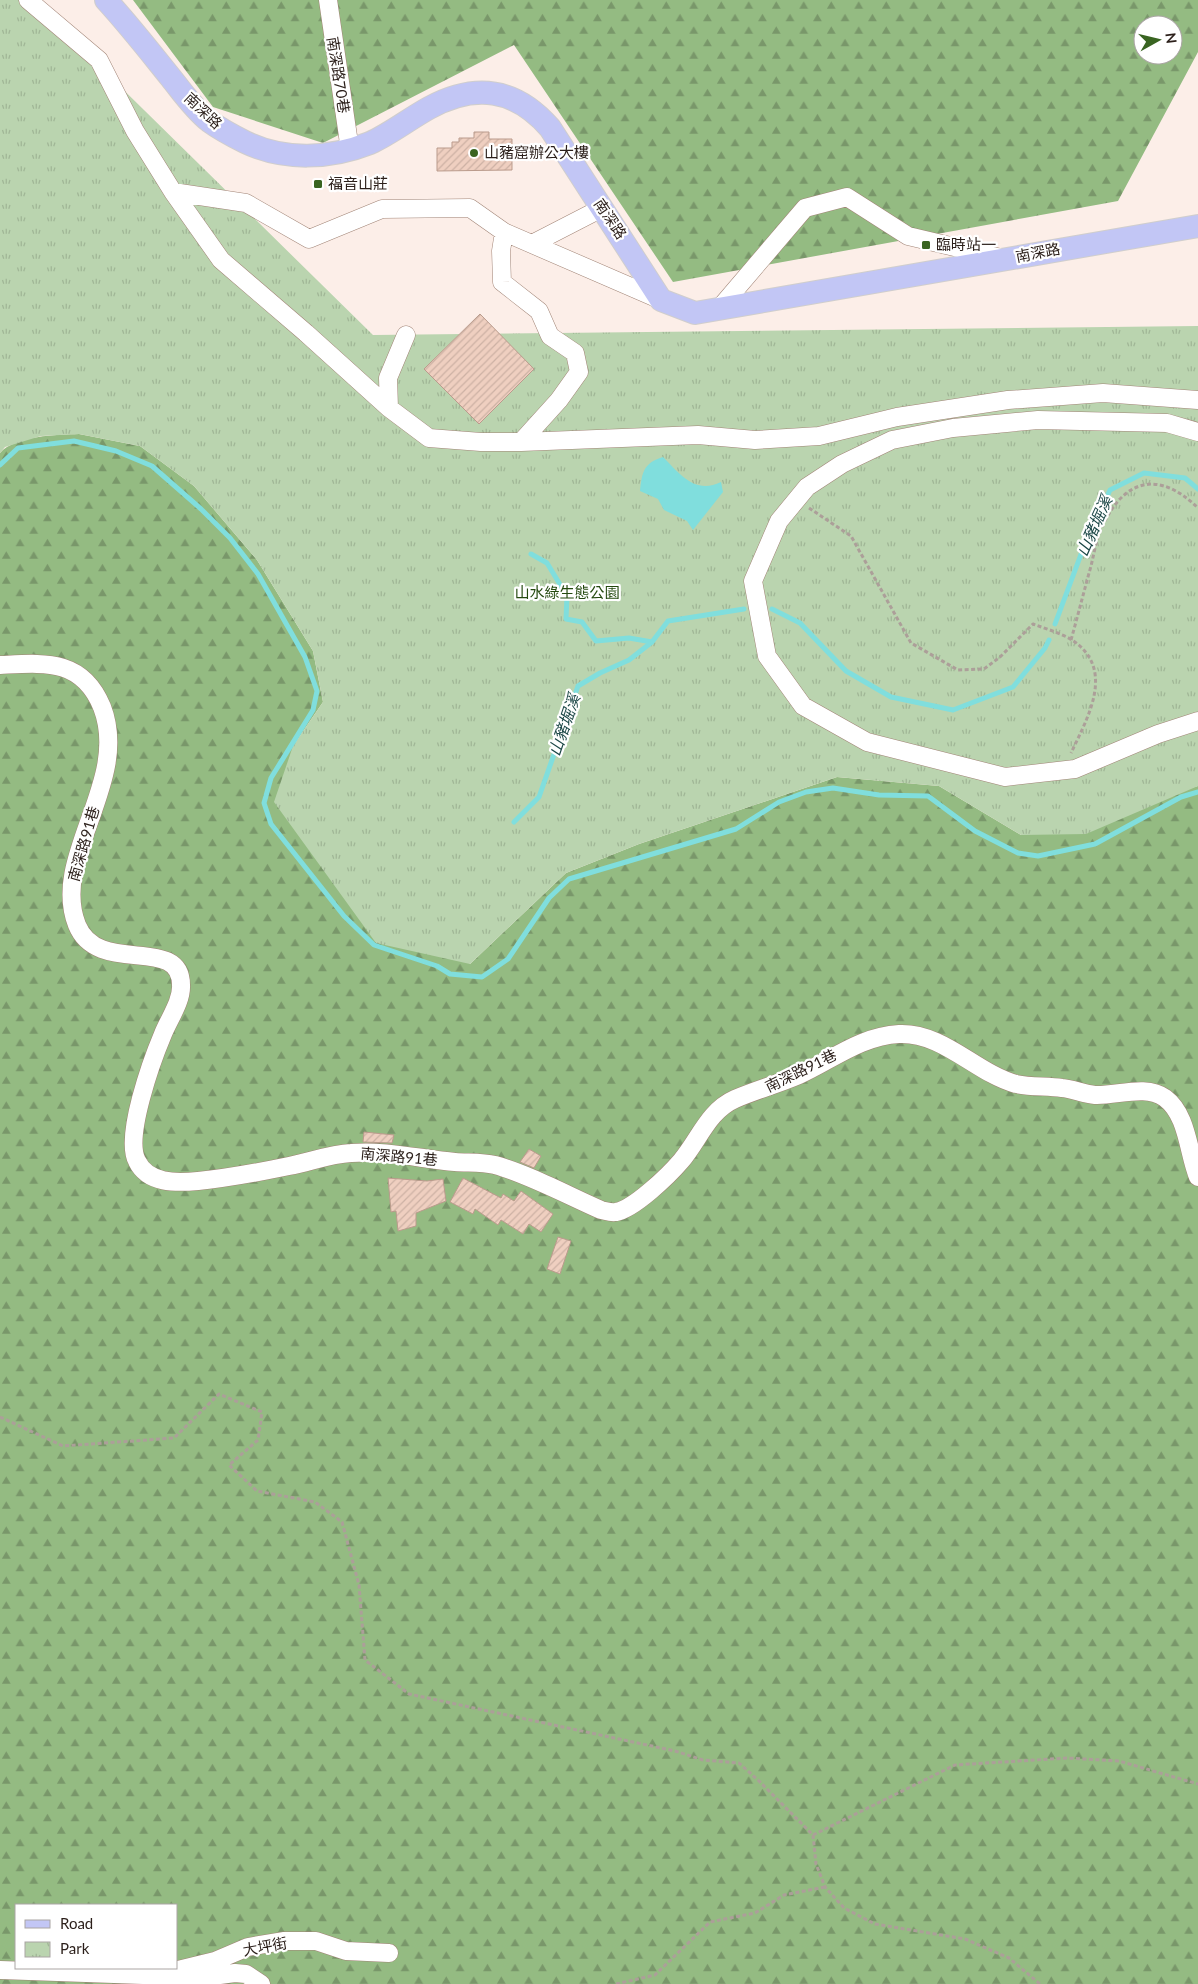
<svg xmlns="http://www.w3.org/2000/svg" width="1198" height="1984" viewBox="0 0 1198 1984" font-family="Lato,'Noto Sans TC',sans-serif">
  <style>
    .forest { fill: url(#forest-firs); fill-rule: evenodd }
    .park { fill: url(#park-tufts) }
    .water { fill: #80dedd }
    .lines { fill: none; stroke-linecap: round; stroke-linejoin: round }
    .stream { stroke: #80dedd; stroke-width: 5 }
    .building { fill: url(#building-hatch); stroke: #ba9b8c }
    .minor-casing { stroke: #a18476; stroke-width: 19 }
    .major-casing { stroke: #d0cecd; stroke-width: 24 }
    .path { stroke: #ac9f99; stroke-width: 3; stroke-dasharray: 4 2.5; stroke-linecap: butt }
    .minor { stroke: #fff; stroke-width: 18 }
    .major { stroke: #c2c6f5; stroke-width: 22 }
    .poi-dot { fill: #396421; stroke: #fff; stroke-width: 2 }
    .labels { text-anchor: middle; stroke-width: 4.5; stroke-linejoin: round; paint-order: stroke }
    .street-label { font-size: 15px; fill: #2b1f1a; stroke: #fff }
    .poi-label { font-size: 15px; fill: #2b1f1a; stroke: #fff; text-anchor: start }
    .park-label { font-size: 15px; fill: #24490f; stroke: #fff }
    .water-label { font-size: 16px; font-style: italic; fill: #1c4747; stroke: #fff }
  </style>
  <defs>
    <pattern id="forest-firs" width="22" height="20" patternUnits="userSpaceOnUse" patternTransform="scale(1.25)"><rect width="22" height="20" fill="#94bb82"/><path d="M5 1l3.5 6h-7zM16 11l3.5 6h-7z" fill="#79976a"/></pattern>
    <pattern id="park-tufts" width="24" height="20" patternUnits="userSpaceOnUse" patternTransform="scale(1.25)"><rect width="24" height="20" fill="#bad4af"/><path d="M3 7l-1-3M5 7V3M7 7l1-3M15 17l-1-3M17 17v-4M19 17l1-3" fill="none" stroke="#a0b696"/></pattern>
    <pattern id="building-hatch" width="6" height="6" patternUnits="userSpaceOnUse" patternTransform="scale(1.25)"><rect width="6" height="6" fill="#efcfc0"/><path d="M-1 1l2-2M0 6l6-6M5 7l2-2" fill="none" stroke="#cdb1a4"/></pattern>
  </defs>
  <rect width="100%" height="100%" fill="#fceee8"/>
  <path class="forest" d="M133 0H1198V52L1118 201 673 282 514 45 323 143 213 107ZM1143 25H1173V55H1143Z
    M79 434 140 446 194 486 257 560 313 651 323 702 293 746 470 964 566 873 639 844 837 777 939 786 1021 835 1198 786V1984H0V453C16 435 57 435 79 434ZM16 1905H176V1968H16Z"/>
  <path class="park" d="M0 0H32L373 335 1198 326V786L1086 834 1021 835 939 786 837 777 639 844 566 873 470 964 376 943 274 802 293 746 323 702 313 651 257 560 194 486 140 446 79 434 41 436 5 447 0 453Z"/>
  <path class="water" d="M663 457C680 474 695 495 721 482L723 492 693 530 687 521 664 510 658 499 640 491C642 473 643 463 663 457Z"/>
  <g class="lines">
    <path class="stream" d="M0 465 18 448 74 441 116 451 152 466 201 509 230 538 258 574 305 657 317 691 313 710 271 778 264 803 271 824 344 916 374 945 437 966 450 974 482 977 508 959 549 898 569 879 736 829 779 802 806 792 833 788 879 795 928 796 975 831 1018 853 1038 856 1095 844 1181 797 1198 792
      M531 554 547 563 567 596 566 619 582 622 596 641 629 638 652 642
      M772 609 800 623 846 671 891 697 953 710 1013 687 1045 648 1049 640
      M1055 624 1083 549 1110 490 1144 473 1185 478 1198 489
      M514 822 539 797 578 686 600 673 629 660 652 642 668 621 744 609"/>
  </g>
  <path class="building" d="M474 132H489V139H512V170L437 171V148H452V142H459V138H474Z
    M480 314 534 369 479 424 424 369Z
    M364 1132 394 1135 392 1143 363 1142Z
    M529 1149 541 1156 534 1168 520 1162Z
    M388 1178 427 1181 443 1179 446 1201 416 1213V1226L398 1231 396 1211 391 1212Z
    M463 1178 501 1198 503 1194 514 1201 521 1191 553 1214 541 1232 529 1224 523 1234 501 1220 498 1225 475 1209 473 1214 450 1202Z
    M558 1237 571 1241 560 1274 547 1269Z"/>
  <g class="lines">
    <defs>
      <path id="minor" d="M28 0 99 60 135 131 173 192 246 203 309 239 382 209 470 208 504 232 661 300
        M328 0 350 150
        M173 192 221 260 306 333 389 408
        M504 232 501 251 502 282 539 311 550 336 575 353 579 372 559 400 521 442 698 435 755 440 819 436 897 417 1008 400 1103 393 1198 400
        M532 244 600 209
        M718 310 805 208 847 197 908 236 1001 258
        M406 335 388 378 389 408 429 438 481 442H521
        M1198 432 1167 423 1038 420 953 428 892 440 842 464 807 487 779 521 753 581 767 656 803 706 867 742 1005 777 1075 769 1158 734 1198 721
        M0 665C44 663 82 658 102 707 131 782 50 857 77 925 98 977 181 934 181 985 182 1001 169 1019 163 1034 152 1060 124 1137 137 1161 148 1184 176 1183 198 1181 228 1178 260 1172 289 1166 310 1162 330 1154 351 1153 386 1150 421 1159 455 1162 468 1163 482 1162 495 1165 528 1174 569 1196 601 1210 606 1211 611 1213 616 1212 634 1209 669 1175 681 1161 699 1140 708 1111 735 1099 756 1090 778 1084 799 1075 832 1060 861 1036 899 1034 943 1032 976 1073 1016 1084 1031 1087 1047 1086 1062 1088 1073 1089 1084 1094 1095 1095 1117 1096 1146 1084 1165 1098 1188 1115 1188 1153 1198 1177
        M0 1970 143 1975 183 1980 235 1973 246 1974 261 1984
        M178 1970 215 1961 248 1947 283 1941H316L346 1951 389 1953"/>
      <path id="major" d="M106 0C129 25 150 52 171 78 183 93 194 109 209 121 220 129 233 136 245 142 284 161 330 159 370 143 390 134 409 119 429 108 475 83 515 88 550 128L661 300 695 313 1198 226"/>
    </defs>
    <use href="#minor" class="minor-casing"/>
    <use href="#major" class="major-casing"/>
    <path class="path" d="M809 508 851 536 911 643 958 670 984 669 1000 657 1033 624C1046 629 1061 633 1072 640 1116 669 1088 717 1071 753
      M1071 640C1078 615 1084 591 1091 566 1094 554 1096 540 1101 529 1123 479 1158 469 1198 508
      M0 1417 63 1446 174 1438 219 1394 262 1412 258 1440 229 1465 257 1491 315 1502 342 1522 359 1585 365 1660 409 1694 675 1751 703 1760 739 1763 759 1781 813 1835 816 1864 825 1887 844 1908 875 1924 965 1939 1009 1958 1040 1984
      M813 1835 955 1765 1067 1758 1119 1761 1198 1784
      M616 1984 655 1975 710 1922 755 1913 784 1895 825 1887"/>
    <use href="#minor" class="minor"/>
    <use href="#major" class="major"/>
  </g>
  <g class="poi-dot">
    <circle cx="474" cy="153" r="5"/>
    <rect x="313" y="179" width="10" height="10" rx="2.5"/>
    <rect x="921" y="240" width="10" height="10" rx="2.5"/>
  </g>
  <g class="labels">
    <g class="street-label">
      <text transform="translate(338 75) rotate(81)" y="5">南深路70巷</text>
      <text transform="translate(203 111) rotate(43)" y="5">南深路</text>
      <text transform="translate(610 219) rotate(56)" y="5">南深路</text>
      <text transform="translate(1038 253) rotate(-11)" y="5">南深路</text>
      <text transform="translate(84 844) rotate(-74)" y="5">南深路91巷</text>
      <text transform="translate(801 1071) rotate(-26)" y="5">南深路91巷</text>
      <text transform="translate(399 1157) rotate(5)" y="5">南深路91巷</text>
      <text transform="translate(265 1947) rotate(-10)" y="5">大坪街</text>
    </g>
    <g class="poi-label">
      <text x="484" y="158">山豬窟辦公大樓</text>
      <text x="328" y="189">福音山莊</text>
      <text x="936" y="250">臨時站一</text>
    </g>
    <g class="park-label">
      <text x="567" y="598">山水綠生態公園</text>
    </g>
    <g class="water-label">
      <text transform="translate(1094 526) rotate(-66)" y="6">山豬堀溪</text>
      <text transform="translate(564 725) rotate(-71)" y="6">山豬堀溪</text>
    </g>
  </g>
  <rect x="15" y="1904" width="162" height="65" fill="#ffffff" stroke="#aaa5a3"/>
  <rect x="25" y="1920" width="25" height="8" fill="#c2c6f5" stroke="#aaa5a3"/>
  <text x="60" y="1929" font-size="15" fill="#2b1f1a">Road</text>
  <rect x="25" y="1942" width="25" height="15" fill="url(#park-tufts)" stroke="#aaa5a3"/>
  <text x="60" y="1954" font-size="15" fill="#2b1f1a">Park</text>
  <g transform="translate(1158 40) rotate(82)"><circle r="24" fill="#ffffff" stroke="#aaa5a3"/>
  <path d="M0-4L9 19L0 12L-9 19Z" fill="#396421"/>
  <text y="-8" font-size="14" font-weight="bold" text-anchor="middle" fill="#2b1f1a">N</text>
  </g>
</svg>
